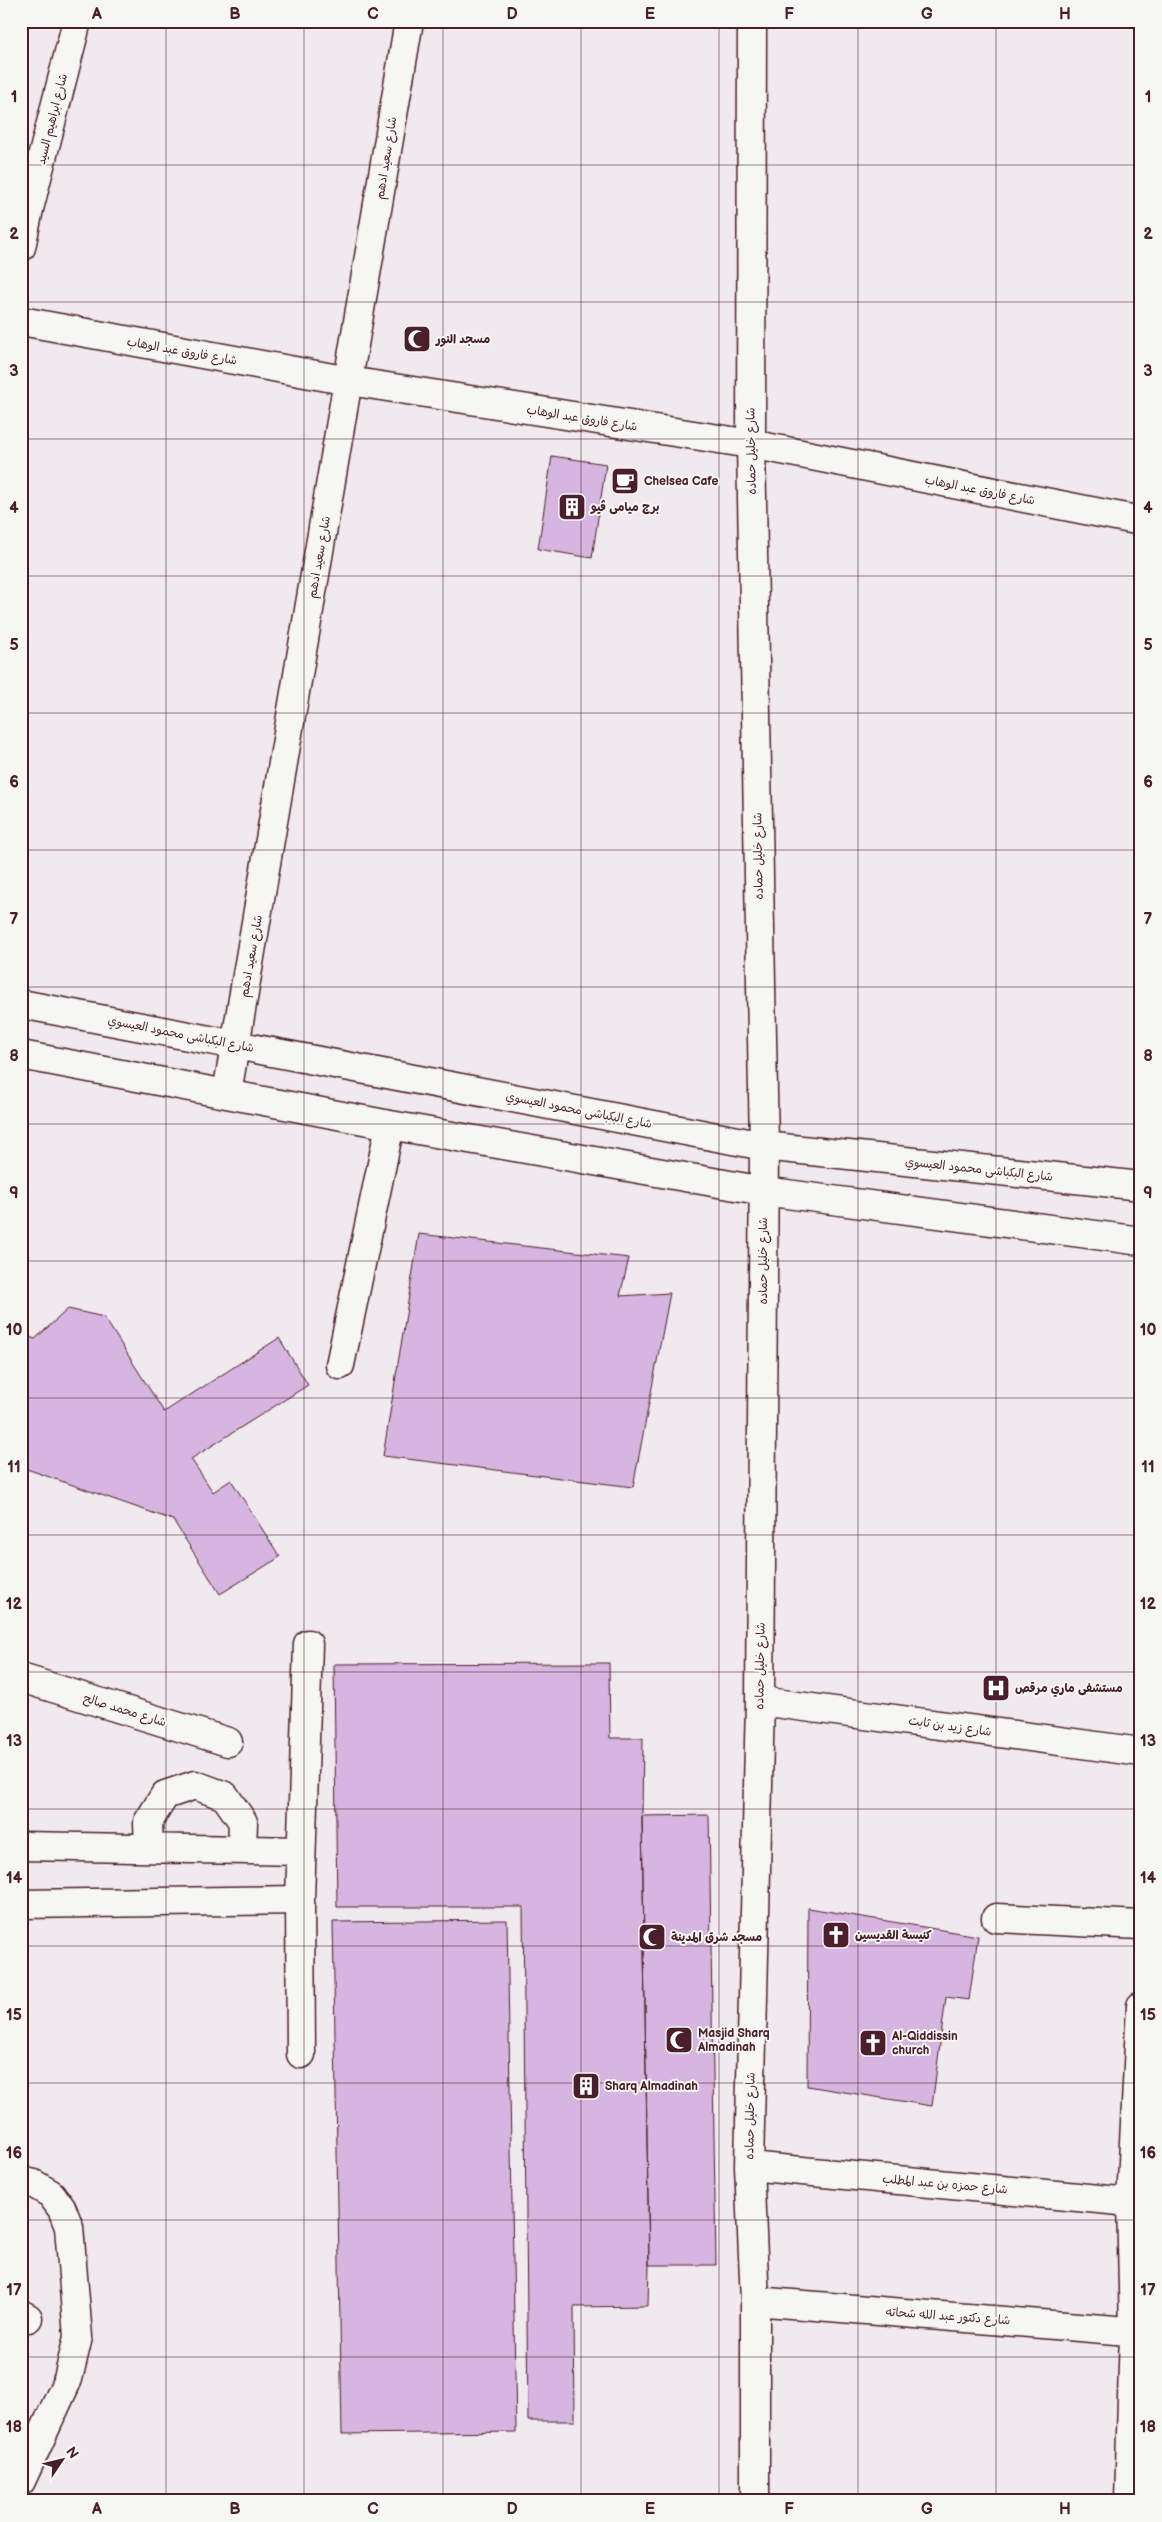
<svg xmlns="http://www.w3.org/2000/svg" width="1162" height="2522" viewBox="0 0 1162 2522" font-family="'Balsamiq Sans','Playpen Sans Arabic',sans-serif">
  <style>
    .building { fill: #d6b5e0; stroke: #4a1f2b }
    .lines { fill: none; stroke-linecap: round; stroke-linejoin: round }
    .minor-casing { stroke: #4a1f2b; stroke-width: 31 }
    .minor { stroke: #f6f6f2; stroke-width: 28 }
    .grid { fill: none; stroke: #4a1f2b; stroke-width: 1; stroke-opacity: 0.55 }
    .labels { text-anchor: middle; stroke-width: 4; stroke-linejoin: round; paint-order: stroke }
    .street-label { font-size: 12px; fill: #4a1f2b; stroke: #f6f6f2 }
    .poi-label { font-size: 12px; font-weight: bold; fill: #4a1f2b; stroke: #f6f6f2; text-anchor: start }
    .neatline { fill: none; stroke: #4a1f2b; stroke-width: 2 }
    .grid-label { font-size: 16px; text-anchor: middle; font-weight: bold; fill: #4a1f2b }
  </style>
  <rect width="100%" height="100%" fill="#f0e9ee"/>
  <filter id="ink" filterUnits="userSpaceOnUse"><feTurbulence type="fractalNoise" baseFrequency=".02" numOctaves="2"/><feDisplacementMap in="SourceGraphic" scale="10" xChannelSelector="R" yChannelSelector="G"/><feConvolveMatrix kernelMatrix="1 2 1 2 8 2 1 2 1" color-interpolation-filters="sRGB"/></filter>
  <g filter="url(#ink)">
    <path class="building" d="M552 456 606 464 592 558 538 549Z
      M419 1234 629 1258 620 1296 670 1293 633 1487 383 1456Z
      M68 1309 104 1317 164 1412 279 1338 308 1385 191 1459 213 1492 231 1480 280 1557 220 1594 173 1520 21 1467V1334L35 1339Z
      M609 1663 610 1738H643L642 1816 649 2265 648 2306 574 2307 575 2421H528L523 1907H337L334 1664Z
      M709 1815 716 2265H649L642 1816Z
      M808 1908 978 1936 969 2000 946 1997 932 2106 807 2086Z
      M507 1920 516 2432 342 2434 333 1922Z"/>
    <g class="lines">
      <defs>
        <path id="minor" d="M752 21 751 444 764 1146 760 1701 749 2166 755 2301V2501
          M21 247 29 209 77 21
          M21 321 349 381 751 444 1141 521
          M21 1004 764 1146 1141 1186
          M21 1055 390 1125 764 1191 1141 1241
          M227 1093 409 21
          M340 1365 390 1125
          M21 1678 228 1742
          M760 1701 1141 1752
          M21 1846 301 1851
          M149 1848 148 1822 165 1795 195 1785 225 1796 243 1822 242 1849
          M21 1904 300 1900
          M996 1918 1141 1925
          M301 2054 300 1900 308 1644
          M749 2166 1141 2203
          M21 2181 34 2184 51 2194 62 2209 69 2227 78 2337 68 2379 21 2481
          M755 2301 1141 2332
          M21 2314 28 2318
          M1129 2501 1134 2331 1131 2201 1141 2006"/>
      </defs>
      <use href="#minor" class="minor-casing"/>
      <use href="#minor" class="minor"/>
    </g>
  </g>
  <path class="grid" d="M166 21V2501M304 21V2501M443 21V2501M581 21V2501M719 21V2501M858 21V2501M996 21V2501M21 165H1141M21 302H1141M21 439H1141M21 576H1141M21 713H1141M21 850H1141M21 987H1141M21 1124H1141M21 1261H1141M21 1398H1141M21 1535H1141M21 1672H1141M21 1809H1141M21 1946H1141M21 2083H1141M21 2220H1141M21 2357H1141"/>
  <defs>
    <symbol id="mosque-square" viewBox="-11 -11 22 22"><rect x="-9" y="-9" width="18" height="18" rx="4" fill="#4a1f2b" stroke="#f6f6f2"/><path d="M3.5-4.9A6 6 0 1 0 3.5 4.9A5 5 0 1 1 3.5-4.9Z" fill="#fff"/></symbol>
    <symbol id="cafe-square" viewBox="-11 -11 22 22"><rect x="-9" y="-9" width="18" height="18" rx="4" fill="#4a1f2b" stroke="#f6f6f2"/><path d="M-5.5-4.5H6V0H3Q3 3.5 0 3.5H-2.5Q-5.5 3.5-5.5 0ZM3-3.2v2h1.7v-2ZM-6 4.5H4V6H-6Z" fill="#fff"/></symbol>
    <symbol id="building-square" viewBox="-11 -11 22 22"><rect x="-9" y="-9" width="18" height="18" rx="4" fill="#4a1f2b" stroke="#f6f6f2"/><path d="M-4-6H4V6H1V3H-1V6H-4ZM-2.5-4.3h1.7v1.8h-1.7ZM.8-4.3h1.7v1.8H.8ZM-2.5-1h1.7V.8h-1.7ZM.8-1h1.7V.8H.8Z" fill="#fff"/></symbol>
    <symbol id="hospital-square" viewBox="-11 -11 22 22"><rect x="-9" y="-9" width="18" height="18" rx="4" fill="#4a1f2b" stroke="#f6f6f2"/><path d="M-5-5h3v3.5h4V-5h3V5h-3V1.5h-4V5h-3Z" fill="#fff"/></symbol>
    <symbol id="church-square" viewBox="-11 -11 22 22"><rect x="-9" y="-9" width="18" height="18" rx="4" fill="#4a1f2b" stroke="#f6f6f2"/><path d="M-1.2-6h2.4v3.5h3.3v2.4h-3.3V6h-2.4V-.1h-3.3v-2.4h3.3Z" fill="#fff"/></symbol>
  </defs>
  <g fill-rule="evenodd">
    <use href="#mosque-square" x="401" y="323" width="32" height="32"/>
    <use href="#cafe-square" x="609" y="465" width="32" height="32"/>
    <use href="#building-square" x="556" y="491" width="32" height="32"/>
    <use href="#hospital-square" x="980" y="1672" width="32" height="32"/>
    <use href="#church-square" x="820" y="1919" width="32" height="32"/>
    <use href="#mosque-square" x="636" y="1921" width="32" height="32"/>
    <use href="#mosque-square" x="663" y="2024" width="32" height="32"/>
    <use href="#church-square" x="857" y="2027" width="32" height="32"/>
    <use href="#building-square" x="570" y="2070" width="32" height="32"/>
  </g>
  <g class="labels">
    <g class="street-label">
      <text transform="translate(52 119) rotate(-76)" y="4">شارع ابراهيم السيد</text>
      <text transform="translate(386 158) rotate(-81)" y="4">شارع سعيد ادهم</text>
      <text transform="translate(182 351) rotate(10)" y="4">شارع فاروق عبد الوهاب</text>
      <text transform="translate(582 418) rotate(9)" y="4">شارع فاروق عبد الوهاب</text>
      <text transform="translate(751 451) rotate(-91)" y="4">شارع خليل حماده</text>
      <text transform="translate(980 490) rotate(11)" y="4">شارع فاروق عبد الوهاب</text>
      <text transform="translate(319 557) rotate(-80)" y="4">شارع سعيد ادهم</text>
      <text transform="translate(758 856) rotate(-91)" y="4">شارع خليل حماده</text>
      <text transform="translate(251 956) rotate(-80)" y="4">شارع سعيد ادهم</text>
      <text transform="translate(181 1034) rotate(11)" y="4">شارع البكباشى محمود العيسوي</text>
      <text transform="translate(579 1110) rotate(11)" y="4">شارع البكباشى محمود العيسوي</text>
      <text transform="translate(979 1169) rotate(6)" y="4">شارع البكباشى محمود العيسوي</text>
      <text transform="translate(763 1261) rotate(-90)" y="4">شارع خليل حماده</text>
      <text transform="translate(760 1666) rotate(-89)" y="4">شارع خليل حماده</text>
      <text transform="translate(125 1710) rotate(17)" y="4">شارع محمد صالح</text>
      <text transform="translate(950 1726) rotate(8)" y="4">شارع زيد بن ثابت</text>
      <text transform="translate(750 2116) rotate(-89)" y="4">شارع خليل حماده</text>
      <text transform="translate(945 2184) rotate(5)" y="4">شارع حمزه بن عبد المطلب</text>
      <text transform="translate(948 2316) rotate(4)" y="4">شارع دكتور عبد الله شحاته</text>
    </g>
    <g class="poi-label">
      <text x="436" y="343">مسجد النور</text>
      <text x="644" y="485">Chelsea Cafe</text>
      <text x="591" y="511">برج ميامى ڤيو</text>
      <text x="1015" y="1692">مستشفى ماري مرقص</text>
      <text x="855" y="1939">كنيسة القديسين</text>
      <text x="671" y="1941">مسجد شرق المدينة</text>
      <text x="698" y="2037">Masjid Sharq<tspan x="698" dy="14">Almadinah</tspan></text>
      <text x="892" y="2040">Al-Qiddissin<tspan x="892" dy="14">church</tspan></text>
      <text x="605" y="2090">Sharq Almadinah</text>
    </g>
  </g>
  <rect width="1162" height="2522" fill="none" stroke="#f6f6f2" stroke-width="55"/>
  <g transform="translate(62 2460) rotate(55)" stroke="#f6f6f2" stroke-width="4" paint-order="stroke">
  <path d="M0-4L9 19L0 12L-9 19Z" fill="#4a1f2b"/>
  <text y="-8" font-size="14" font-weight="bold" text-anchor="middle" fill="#4a1f2b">N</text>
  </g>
  <rect x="28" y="28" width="1106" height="2466" class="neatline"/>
  <g class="grid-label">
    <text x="97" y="19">A</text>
    <text x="235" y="19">B</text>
    <text x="373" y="19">C</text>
    <text x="512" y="19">D</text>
    <text x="650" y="19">E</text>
    <text x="789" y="19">F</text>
    <text x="927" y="19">G</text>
    <text x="1065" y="19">H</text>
    <text x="14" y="102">1</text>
    <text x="1148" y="102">1</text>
    <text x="14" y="239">2</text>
    <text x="1148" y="239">2</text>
    <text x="14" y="376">3</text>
    <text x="1148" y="376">3</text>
    <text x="14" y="513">4</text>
    <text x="1148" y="513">4</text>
    <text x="14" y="650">5</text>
    <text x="1148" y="650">5</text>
    <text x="14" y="787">6</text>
    <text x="1148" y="787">6</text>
    <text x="14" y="924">7</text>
    <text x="1148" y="924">7</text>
    <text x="14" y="1061">8</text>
    <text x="1148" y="1061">8</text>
    <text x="14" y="1198">9</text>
    <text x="1148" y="1198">9</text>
    <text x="14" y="1335">10</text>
    <text x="1148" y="1335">10</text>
    <text x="14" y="1472">11</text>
    <text x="1148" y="1472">11</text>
    <text x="14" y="1609">12</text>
    <text x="1148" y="1609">12</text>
    <text x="14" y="1746">13</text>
    <text x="1148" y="1746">13</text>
    <text x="14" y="1883">14</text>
    <text x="1148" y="1883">14</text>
    <text x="14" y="2020">15</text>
    <text x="1148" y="2020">15</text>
    <text x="14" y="2158">16</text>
    <text x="1148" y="2158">16</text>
    <text x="14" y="2295">17</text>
    <text x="1148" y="2295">17</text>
    <text x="14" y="2432">18</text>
    <text x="1148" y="2432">18</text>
    <text x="97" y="2514">A</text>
    <text x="235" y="2514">B</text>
    <text x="373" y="2514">C</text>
    <text x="512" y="2514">D</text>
    <text x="650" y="2514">E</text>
    <text x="789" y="2514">F</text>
    <text x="927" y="2514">G</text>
    <text x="1065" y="2514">H</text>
  </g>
</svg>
